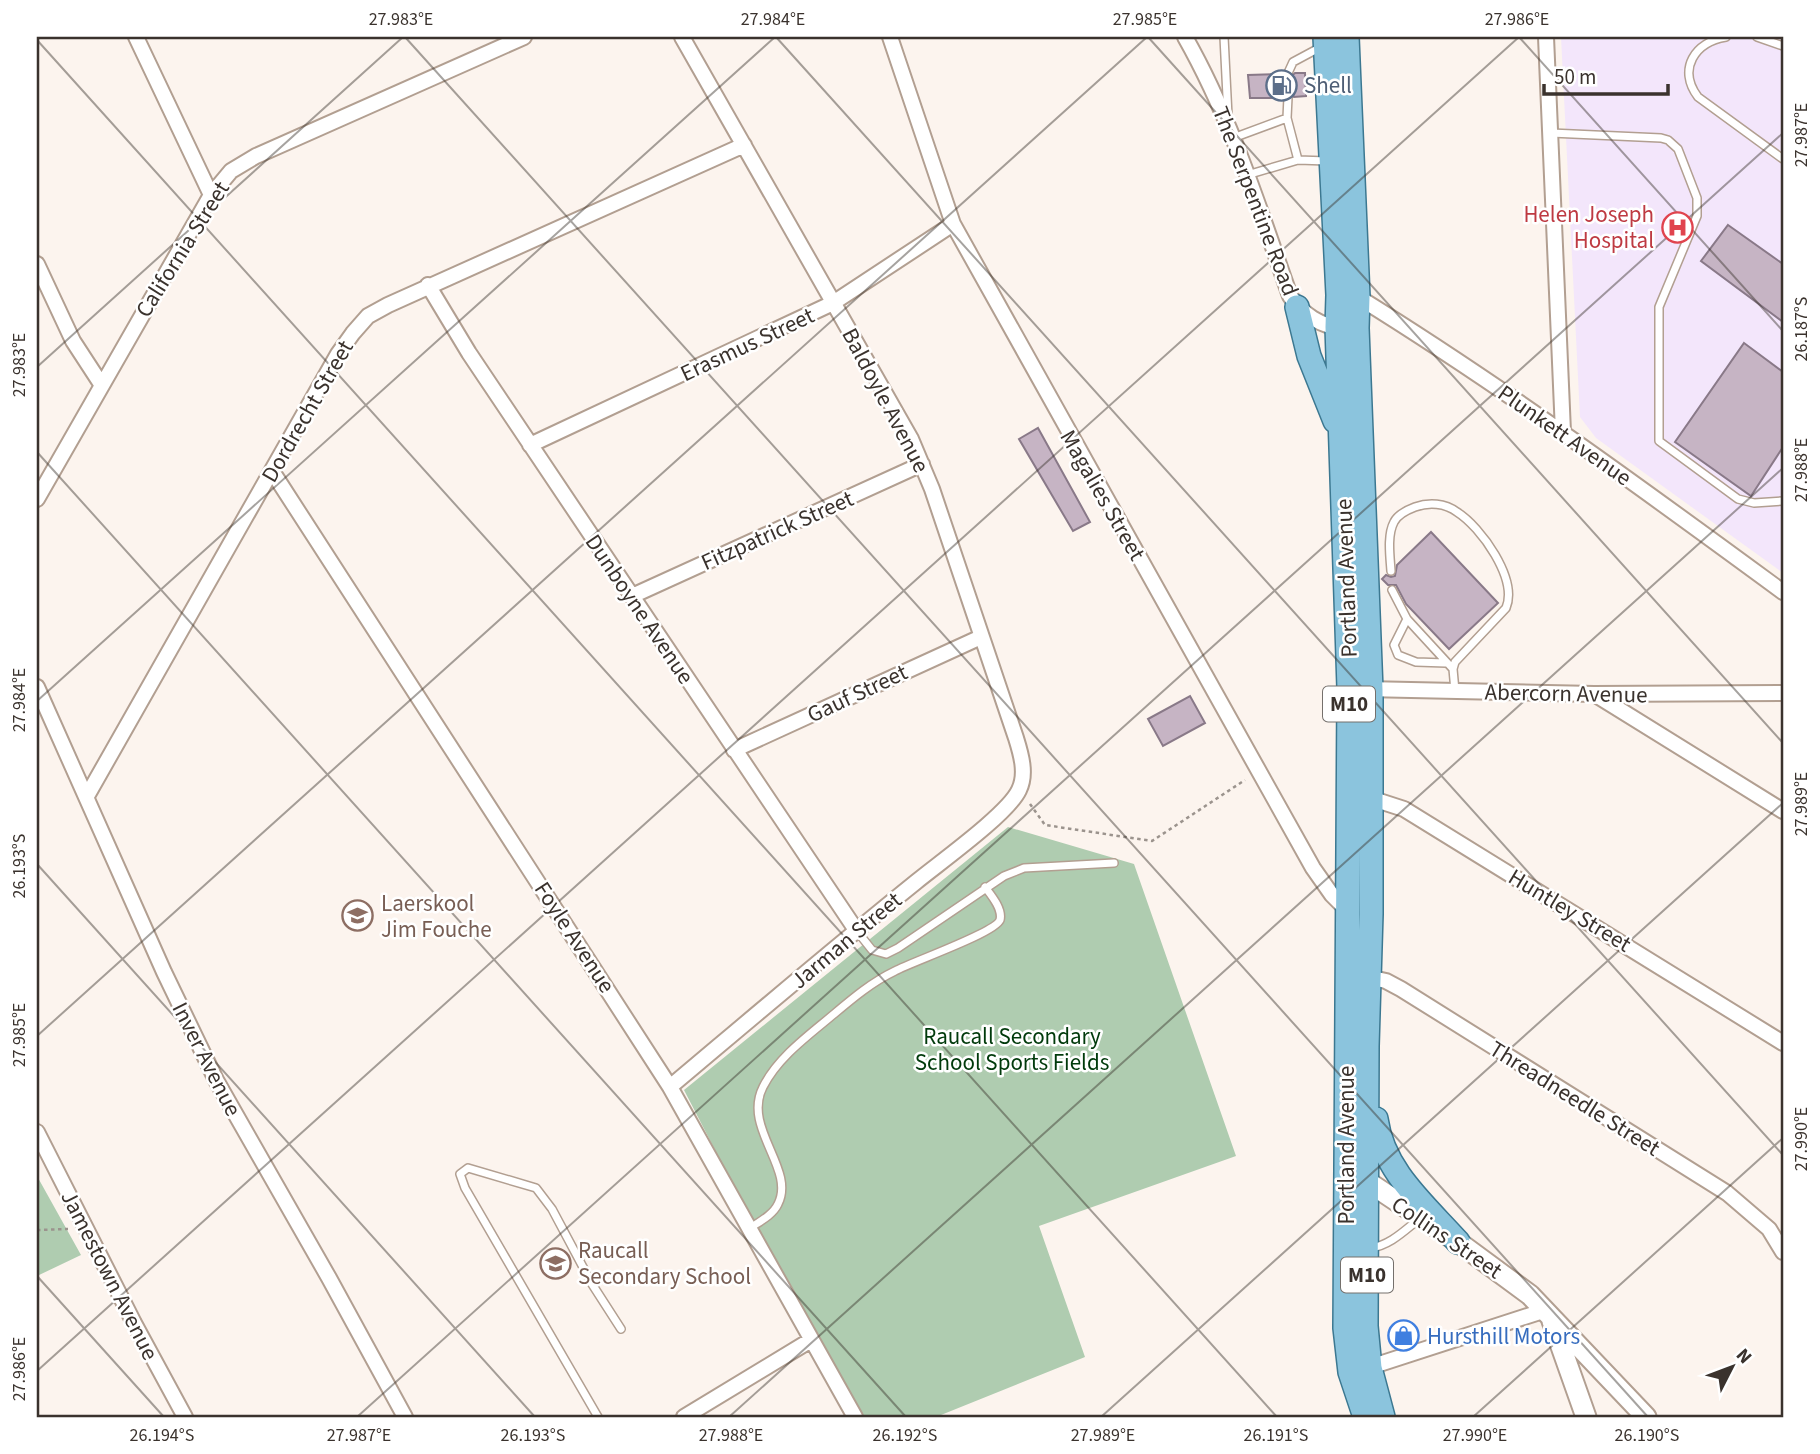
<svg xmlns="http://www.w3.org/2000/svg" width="1820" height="1454" viewBox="0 0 1820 1454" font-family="'Source Sans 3',sans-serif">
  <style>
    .medical { fill: #f3e6fb }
    .green { fill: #afccb0 }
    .building { fill: #c6b4c4; stroke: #897988; stroke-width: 2 }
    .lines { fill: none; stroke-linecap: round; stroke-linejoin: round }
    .lane-casing { stroke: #b29f91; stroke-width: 10 }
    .street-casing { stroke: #b29f91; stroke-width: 18 }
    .secondary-casing { stroke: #b29f91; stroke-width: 23 }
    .primary-casing { stroke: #3c7891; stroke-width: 26 }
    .path { stroke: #9b938d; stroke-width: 2.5; stroke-dasharray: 3.5 3.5; stroke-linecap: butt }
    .lane { stroke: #fff; stroke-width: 7 }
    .street { stroke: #fff; stroke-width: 14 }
    .secondary { stroke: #fff; stroke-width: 19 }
    .primary { stroke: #8bc4dd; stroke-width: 23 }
    .ticks { fill: none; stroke: #3a322d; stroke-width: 2; stroke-opacity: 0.45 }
    .labels { text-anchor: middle; stroke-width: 5; stroke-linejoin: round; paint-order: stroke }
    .shield { fill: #fff; stroke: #75706c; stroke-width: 2 }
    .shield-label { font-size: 21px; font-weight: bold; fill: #3a322d }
    .service-label { font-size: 23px; fill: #4e5e75; stroke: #fff; text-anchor: start }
    .street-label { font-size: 23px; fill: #3a322d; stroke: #fff }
    .health-label { font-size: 23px; fill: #be3a42; stroke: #fff; text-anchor: end }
    .education-label { font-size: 23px; fill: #785e54; stroke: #fff; text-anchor: start }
    .park-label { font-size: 23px; fill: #003a0b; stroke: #fff }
    .shop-label { font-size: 23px; fill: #366cbe; stroke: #fff; text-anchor: start }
    .neatline { fill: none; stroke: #3a322d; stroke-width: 2.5 }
    .ticks-label { font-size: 18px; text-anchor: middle; fill: #3a322d }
  </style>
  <rect width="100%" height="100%" fill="#fcf4ee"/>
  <path class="medical" d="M1561 37H1783V573L1596 438 1580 417Z"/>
  <path class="green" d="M1008 827 1134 864 1236 1156 1039 1226 1085 1357 936 1417H853L684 1090Z
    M37 1176 81 1255 37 1276Z"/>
  <path class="building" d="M1295 73H1305L1306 96 1294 97 1292 92 1288 91 1283 93 1282 98H1250L1248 75 1282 74 1288 79Z
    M1728 225 1783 264V322L1701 261Z
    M1744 343 1783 372V447L1751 496 1675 442Z
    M1038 428 1090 522 1073 531 1019 439Z
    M1431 532 1498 603 1449 649 1406 604 1396 585H1388L1382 579 1386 575 1391 577 1395 576 1397 565Z
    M1190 696 1205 723 1163 746 1148 719Z"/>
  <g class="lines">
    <defs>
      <path id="lane" d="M1224 37 1228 116
        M1726 37C1695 42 1677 69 1698 97L1783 159
        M1757 37 1783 46
        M1288 73 1293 62 1321 47
        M1288 97 1287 118 1298 160 1327 161
        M1551 133 1661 138 1668 140 1678 149 1697 198V216L1659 307V441L1738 499 1754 503 1783 501
        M1233 138 1287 118
        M1247 175 1298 160
        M1391 571C1390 556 1387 535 1394 522 1398 514 1407 510 1415 507 1429 502 1445 503 1457 512 1481 527 1518 579 1506 608L1455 662 1453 669 1455 691
        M1392 590 1407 619 1453 669
        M1407 619 1394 645 1398 655 1416 662 1446 663
        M856 930 872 950 886 954 898 948 1004 876 1024 868 1114 863
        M750 1228C759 1222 773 1215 778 1204 796 1169 742 1128 763 1087 778 1057 809 1035 834 1014 853 998 872 982 895 971 911 962 995 933 1000 920 1003 909 991 895 985 887
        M1370 1248C1389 1246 1404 1231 1419 1219
        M598 1417 465 1188 460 1174 468 1168 536 1188 552 1209 592 1284 621 1329"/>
      <path id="street" d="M136 37 211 195
        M890 37 953 224 1313 868 1332 895 1349 912
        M1185 37C1231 118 1259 208 1290 296 1302 314 1321 327 1343 328
        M1546 37 1563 432
        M37 264 73 341 101 384
        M428 285 469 353 856 930
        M1353 297H1358C1505 388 1644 490 1783 592
        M530 445 833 303 953 224
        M272 471 670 1087 855 1417
        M37 499 211 195 231 171 256 156 524 37
        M632 596 922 464
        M37 687 164 972 216 1080 329 1278 405 1417
        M1365 689 1594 694 1783 693
        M1596 695 1783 811
        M734 750 981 637
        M87 796 338 354 353 333 368 316 388 305 744 145
        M1367 797 1404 809 1783 1043
        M1363 976 1386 981 1401 989 1727 1193 1769 1229 1783 1252
        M670 1087C752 1018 833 949 916 882 939 863 1008 814 1019 790 1027 774 1021 754 1016 738L932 489 911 439 682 37
        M37 1132 134 1323 185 1417
        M1364 1369 1546 1310
        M684 1417 811 1340"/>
      <path id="secondary" d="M1356 1174 1458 1242 1530 1295 1646 1417
        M1552 1321 1586 1417"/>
      <path id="primary" d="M1325 37 1338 295 1337 327 1349 688 1345 1328 1350 1372 1365 1417
        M1347 37 1358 297 1357 328 1371 690V914L1367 1046 1366 1326 1370 1368 1383 1417
        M1297 307 1309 356 1335 421
        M1376 1119C1383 1171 1425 1205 1458 1242"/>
    </defs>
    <use href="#lane" class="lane-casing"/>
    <use href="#street" class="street-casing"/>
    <use href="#secondary" class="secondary-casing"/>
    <use href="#primary" class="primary-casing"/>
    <path class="path" d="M1030 804 1045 825 1152 841 1245 780
      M37 1230 68 1229"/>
    <use href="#lane" class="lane"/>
    <use href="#street" class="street"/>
    <use href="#secondary" class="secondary"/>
    <use href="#primary" class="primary"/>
  </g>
  <path class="ticks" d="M405 37 1648 1417M776 37 1783 1155M1148 37 1783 743M1519 37 1783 331M37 40 1277 1417M37 367 403 37M37 452 906 1417M37 701 775 37M37 864 535 1417M37 1036 1147 37M37 1276 164 1417M37 1371 1519 37M357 1417 1783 133M729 1417 1783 468M1101 1417 1783 803M1473 1417 1783 1138"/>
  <defs>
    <symbol id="fuel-ring" viewBox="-11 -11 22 22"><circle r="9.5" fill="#fff" stroke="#5c6f8a" stroke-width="1.5"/><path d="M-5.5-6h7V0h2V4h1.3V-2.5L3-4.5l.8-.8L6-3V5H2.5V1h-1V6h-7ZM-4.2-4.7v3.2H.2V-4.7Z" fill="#5c6f8a"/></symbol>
    <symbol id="hospital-ring" viewBox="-11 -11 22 22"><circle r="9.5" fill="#fff" stroke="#e0444e" stroke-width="1.5"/><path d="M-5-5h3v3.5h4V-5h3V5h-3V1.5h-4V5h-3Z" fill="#e0444e"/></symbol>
    <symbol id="school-ring" viewBox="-11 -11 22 22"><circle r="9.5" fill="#fff" stroke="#8d6e63" stroke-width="1.5"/><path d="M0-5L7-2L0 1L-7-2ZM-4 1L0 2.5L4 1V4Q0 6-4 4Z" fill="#8d6e63"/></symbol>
    <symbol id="shop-ring" viewBox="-11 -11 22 22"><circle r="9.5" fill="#fff" stroke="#3f7fe0" stroke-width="1.5"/><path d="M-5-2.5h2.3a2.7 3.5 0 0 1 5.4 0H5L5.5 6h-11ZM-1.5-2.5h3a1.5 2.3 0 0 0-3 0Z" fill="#3f7fe0"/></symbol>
  </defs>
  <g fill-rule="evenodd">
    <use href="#fuel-ring" x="1264" y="68" width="35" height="35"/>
    <use href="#hospital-ring" x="1660" y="210" width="35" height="35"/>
    <use href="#school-ring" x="340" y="898" width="35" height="35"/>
    <use href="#school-ring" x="538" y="1246" width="35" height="35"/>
    <use href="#shop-ring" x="1386" y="1318" width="35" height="35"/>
  </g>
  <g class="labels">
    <g class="shield">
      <rect x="1323" y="686.5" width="52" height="35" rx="5"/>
      <rect x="1341" y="1257.5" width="52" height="35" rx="5"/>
    </g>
    <g class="shield-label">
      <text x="1349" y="711">M10</text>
      <text x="1367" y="1282">M10</text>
    </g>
    <g class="service-label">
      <text x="1304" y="93">Shell</text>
    </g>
    <g class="street-label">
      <text transform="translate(1256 201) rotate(69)" y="8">The Serpentine Road</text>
      <text transform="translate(182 249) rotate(-58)" y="8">California Street</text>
      <text transform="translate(747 344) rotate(-25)" y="8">Erasmus Street</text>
      <text transform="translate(886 400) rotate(62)" y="8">Baldoyle Avenue</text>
      <text transform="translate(307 411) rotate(-60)" y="8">Dordrecht Street</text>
      <text transform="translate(1565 435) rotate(35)" y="8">Plunkett Avenue</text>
      <text transform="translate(1103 495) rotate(60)" y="8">Magalies Street</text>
      <text transform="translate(777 530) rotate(-24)" y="8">Fitzpatrick Street</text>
      <text transform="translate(1346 578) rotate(-92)" y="8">Portland Avenue</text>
      <text transform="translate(640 609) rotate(56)" y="8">Dunboyne Avenue</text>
      <text transform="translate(857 693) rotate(-25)" y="8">Gauf Street</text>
      <text transform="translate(1566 693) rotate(1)" y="8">Abercorn Avenue</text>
      <text transform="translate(1570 910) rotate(31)" y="8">Huntley Street</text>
      <text transform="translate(575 937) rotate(57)" y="8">Foyle Avenue</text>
      <text transform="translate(846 940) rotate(-40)" y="8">Jarman Street</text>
      <text transform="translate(207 1059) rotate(63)" y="8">Inver Avenue</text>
      <text transform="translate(1575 1098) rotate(32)" y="8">Threadneedle Street</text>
      <text transform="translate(1346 1145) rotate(-90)" y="8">Portland Avenue</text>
      <text transform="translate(1447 1237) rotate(34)" y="8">Collins Street</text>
      <text transform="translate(110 1275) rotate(63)" y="8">Jamestown Avenue</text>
    </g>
    <g class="health-label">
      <text x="1654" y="222">Helen Joseph<tspan x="1654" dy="26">Hospital</tspan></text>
    </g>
    <g class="education-label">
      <text x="381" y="911">Laerskool<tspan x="381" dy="26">Jim Fouche</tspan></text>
      <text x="578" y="1258">Raucall<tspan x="578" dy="26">Secondary School</tspan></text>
    </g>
    <g class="park-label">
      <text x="1012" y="1044">Raucall Secondary<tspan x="1012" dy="26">School Sports Fields</tspan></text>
    </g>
    <g class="shop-label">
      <text x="1427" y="1344">Hursthill Motors</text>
    </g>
  </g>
  <rect width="1820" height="1454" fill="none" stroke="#ffffff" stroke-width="77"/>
  <g transform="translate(1732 1367) rotate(48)" stroke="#ffffff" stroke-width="5" paint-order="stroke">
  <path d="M0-5L12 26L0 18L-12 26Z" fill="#3a322d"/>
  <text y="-10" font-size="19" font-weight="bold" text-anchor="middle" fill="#3a322d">N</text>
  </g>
  <path d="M1544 84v10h124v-10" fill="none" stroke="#3a322d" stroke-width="3.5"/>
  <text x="1554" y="84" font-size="21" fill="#3a322d" stroke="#ffffff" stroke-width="5" paint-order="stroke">50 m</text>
  <rect x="38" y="38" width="1744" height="1378" class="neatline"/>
  <g class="ticks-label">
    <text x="401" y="25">27.983°E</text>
    <text x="773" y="25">27.984°E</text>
    <text x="1145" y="25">27.985°E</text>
    <text x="1517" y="25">27.986°E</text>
    <text transform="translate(1801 135) rotate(-90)" y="6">27.987°E</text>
    <text transform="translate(1801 329) rotate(-90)" y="6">26.187°S</text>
    <text transform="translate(19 365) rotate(-90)" y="6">27.983°E</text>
    <text transform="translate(1801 470) rotate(-90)" y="6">27.988°E</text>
    <text transform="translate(19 700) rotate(-90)" y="6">27.984°E</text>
    <text transform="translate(1801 804) rotate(-90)" y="6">27.989°E</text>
    <text transform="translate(19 866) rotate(-90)" y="6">26.193°S</text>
    <text transform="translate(19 1035) rotate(-90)" y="6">27.985°E</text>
    <text transform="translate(1801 1139) rotate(-90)" y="6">27.990°E</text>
    <text transform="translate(19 1369) rotate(-90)" y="6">27.986°E</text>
    <text x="162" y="1441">26.194°S</text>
    <text x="359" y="1441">27.987°E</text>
    <text x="533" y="1441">26.193°S</text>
    <text x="731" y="1441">27.988°E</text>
    <text x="905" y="1441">26.192°S</text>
    <text x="1103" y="1441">27.989°E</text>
    <text x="1276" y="1441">26.191°S</text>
    <text x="1475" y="1441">27.990°E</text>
    <text x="1647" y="1441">26.190°S</text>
  </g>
</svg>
